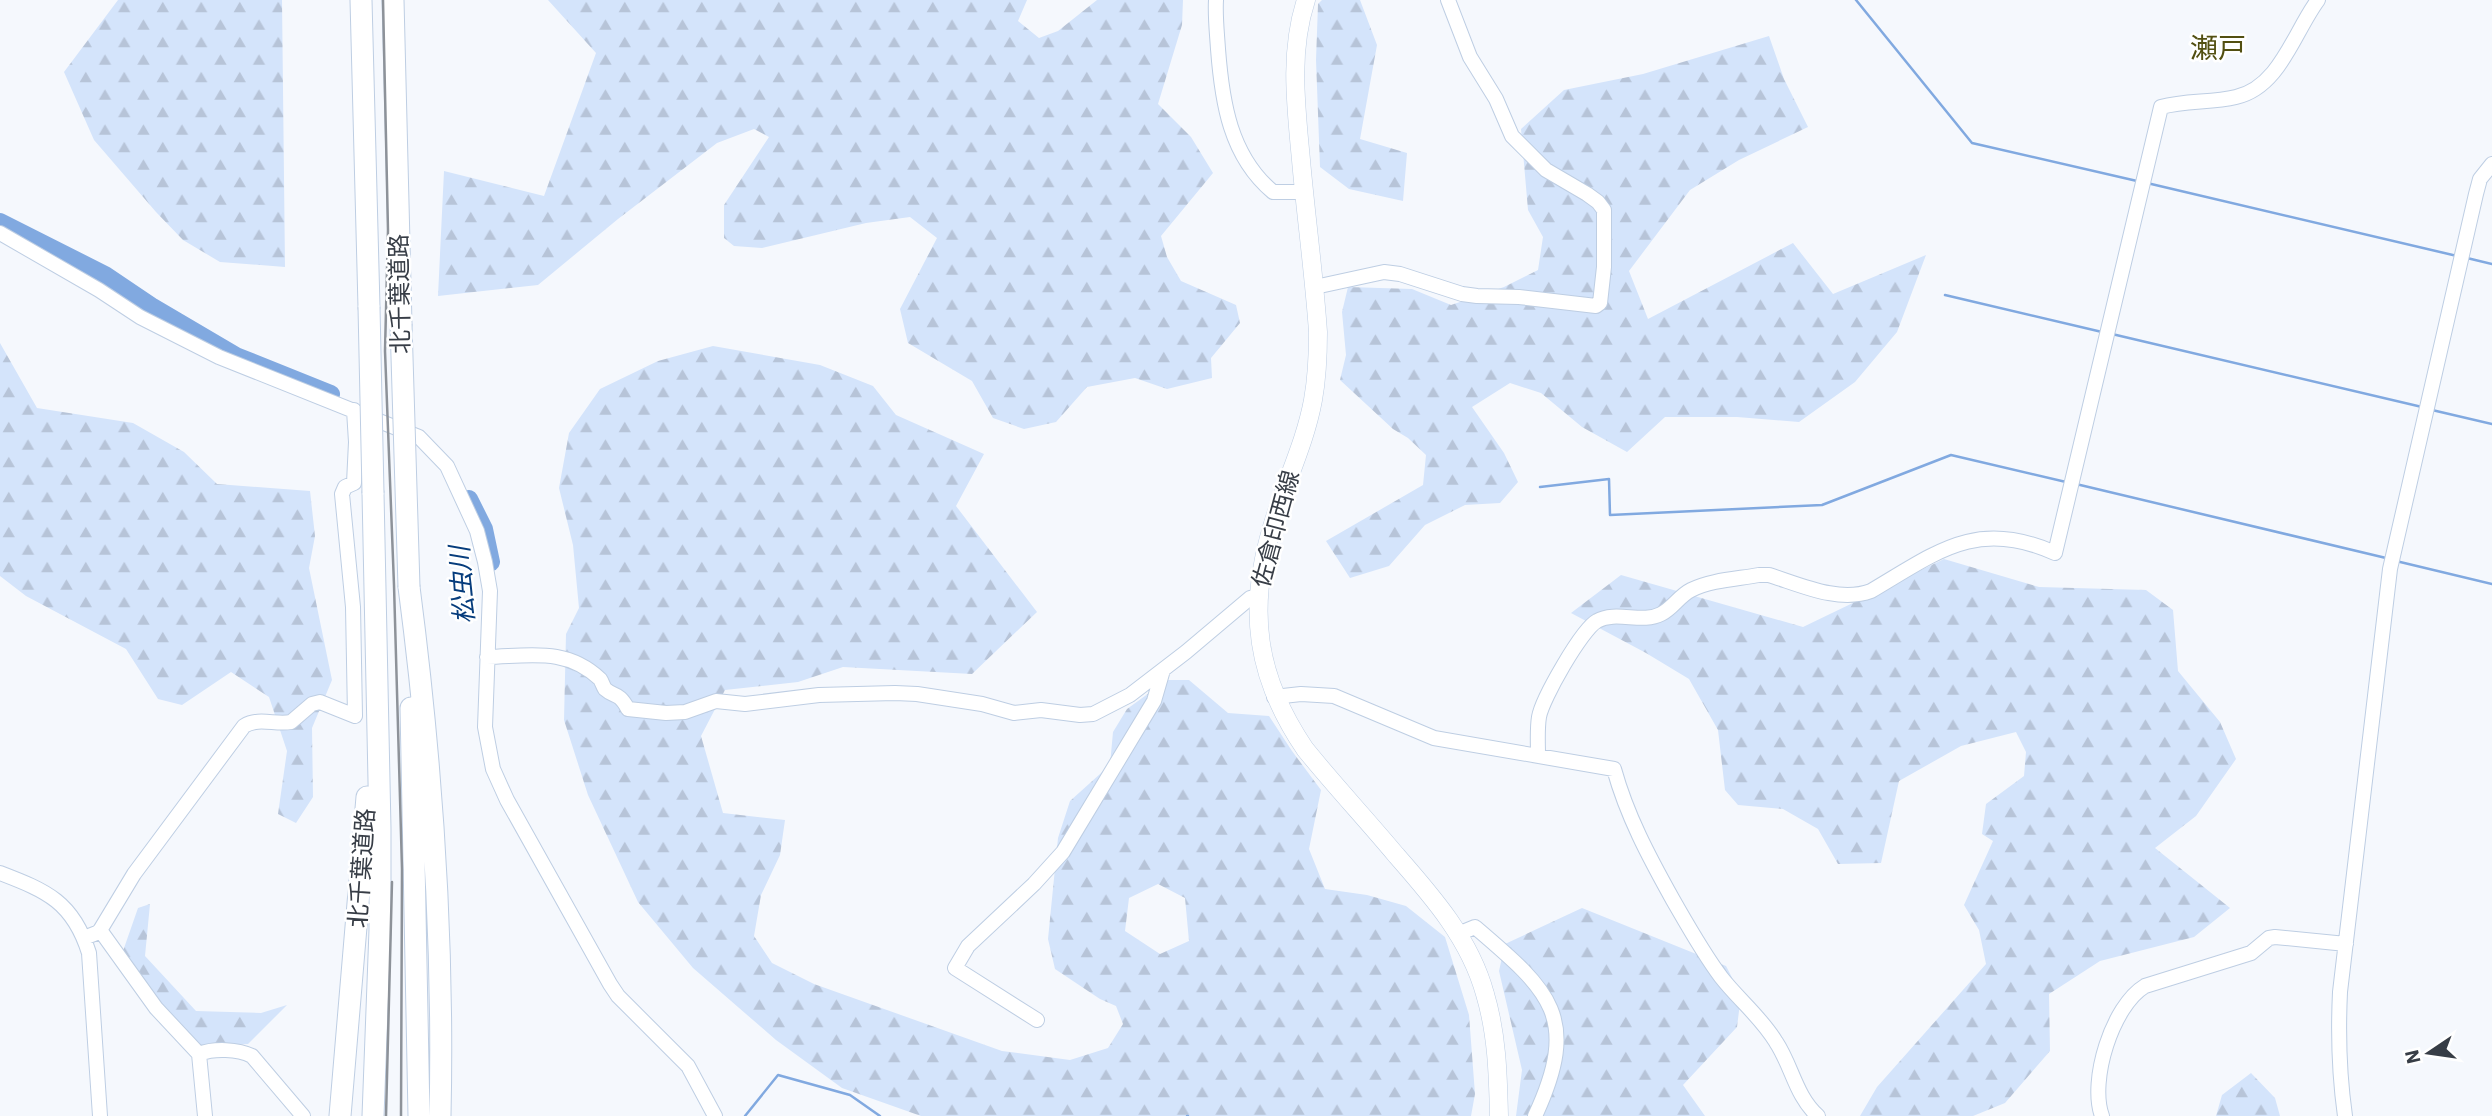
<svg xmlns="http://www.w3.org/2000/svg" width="2492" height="1116" viewBox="0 0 2492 1116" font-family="'IBM Plex Sans','Noto Sans JP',sans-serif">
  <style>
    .forest { fill: url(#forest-firs); fill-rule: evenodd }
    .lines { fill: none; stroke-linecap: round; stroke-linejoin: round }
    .stream { stroke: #81a9e0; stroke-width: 2.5 }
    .river { stroke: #81a9e0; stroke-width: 18 }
    .minor-casing { stroke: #becee3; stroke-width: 16 }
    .major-casing { stroke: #becee3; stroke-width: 19 }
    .highway-casing { stroke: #becee3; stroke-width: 23 }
    .minor { stroke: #fff; stroke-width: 14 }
    .major { stroke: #fff; stroke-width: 18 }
    .highway { stroke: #fff; stroke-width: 21 }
    .rail { stroke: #8d9299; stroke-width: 2.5 }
    .highway-bridge-casing { stroke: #becee3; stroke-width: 23; stroke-linecap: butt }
    .highway-bridge { stroke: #fff; stroke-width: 21 }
    .labels { text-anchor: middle; stroke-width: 5; stroke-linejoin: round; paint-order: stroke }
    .street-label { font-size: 24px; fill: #373d46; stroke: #fff }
    .water-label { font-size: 26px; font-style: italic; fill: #063c7c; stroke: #fff }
    .quarter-label { font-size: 28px; fill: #524f11; stroke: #fff }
  </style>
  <defs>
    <pattern id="forest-firs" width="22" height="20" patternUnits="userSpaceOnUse" patternTransform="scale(1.75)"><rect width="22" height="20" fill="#d4e4fb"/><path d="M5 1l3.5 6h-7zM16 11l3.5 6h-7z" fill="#b7c4d8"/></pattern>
  </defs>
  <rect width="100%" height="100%" fill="#f5f8fd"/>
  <path class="forest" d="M118 0H282L285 267 220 262 183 240 156 212 94 140 64 72Z
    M548 0H1027L1018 21 1039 38 1058 31 1097 0H1183L1182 25 1158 104 1191 137 1213 173 1161 236 1167 257 1181 281 1236 305 1240 323 1211 358 1212 378 1167 389 1135 378 1087 387 1056 422 1024 429 993 418 972 381 908 343 900 309 937 238 910 217 866 223 762 248 734 246 724 238V205L769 137 754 129 717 143 618 219 538 285 438 296 444 171 544 196 596 53Z
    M1322 0H1360L1377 45 1360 139 1407 153 1403 201 1349 189 1320 167 1316 60 1318 4Z
    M1769 36 1784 79 1808 127 1739 160 1690 190 1629 271 1648 319 1793 243 1833 294 1926 255 1897 332 1855 382 1799 422 1737 417H1665L1627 452 1582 427 1541 393 1510 383 1472 407 1504 453 1518 482 1500 503 1465 505 1425 525 1389 566 1350 578 1326 541 1423 485 1426 455 1408 438 1393 429 1340 380 1346 355 1342 312 1348 287 1412 289 1451 305 1504 287 1538 270 1543 237 1528 210 1521 129 1564 90 1643 74Z
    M0 343 37 408 133 423 184 452 217 484 310 491 315 536 309 568 332 680 312 728 313 797 296 823 278 814 287 751 269 697 231 672 182 705 158 699 126 649 26 596 0 576Z
    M713 346 820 365 873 386 896 415 984 454 956 506 1037 612 972 674 843 667 798 682 725 690 701 736 723 813 785 820 780 855 761 895 754 936 772 963 814 984 1002 1051 1070 1060 1108 1048 1123 1024 1116 1006 1100 999 1055 969 1048 939 1058 838 1070 801 1110 765 1113 732 1127 709 1167 680H1189L1228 713 1269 716 1292 751 1321 790 1309 849 1325 889 1367 895 1406 906 1445 937 1469 1015 1475 1094 1471 1116H921L842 1088 776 1040 693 968 638 902 588 795 564 720 566 634 579 608 573 545 559 488 569 433 600 389 658 361ZM1158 884 1185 898 1189 941 1160 954 1125 931 1129 898Z
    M1944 559 2039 587 2146 590 2173 610 2178 671 2220 722 2236 759 2196 816 2155 848 2230 908 2194 937 2100 961 2049 994 2050 1051 2005 1103 1973 1116H1860L1877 1087 1986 964 1979 930 1964 905 1993 841 1982 834 1986 804 2024 776 2026 752 2016 732 1961 746 1899 781 1881 863 1838 864 1818 829 1783 809 1738 805 1725 790 1718 730 1689 679 1646 653 1571 613 1621 575 1803 627Z
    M150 904 145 956 196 1011 261 1013 287 1005 248 1044 200 1046 159 1003 123 951 138 908Z
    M1582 908 1726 966 1741 995 1737 1027 1683 1085 1705 1116H1516L1522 1070 1499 971 1505 944Z
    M2251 1073 2275 1098 2280 1116H2216L2222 1095Z"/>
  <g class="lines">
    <path class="stream" d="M1856 0 1972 143 2137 181
      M2147 183 2457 256
      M2467 258 2492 264
      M1945 295 2102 332
      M2112 334 2422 407
      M2432 410 2492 424
      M2076 484 2386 558
      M1540 487 1609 479 1610 515 1822 505 1951 455 2066 482
      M2396 561 2492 584
      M745 1116 778 1075 850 1095 880 1116
      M1187 1116H1188"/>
    <path class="river" d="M0 222 105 275 151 306 236 356 331 394
      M469 499 484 529 491 562"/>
    <defs>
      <path id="minor" d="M1216 0C1215 16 1217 33 1218 49 1222 102 1230 156 1273 192H1304
        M0 233 99 290 140 317 219 357 419 437 447 466 477 531 485 562 490 591 485 727 493 769 507 800 610 984 618 996 688 1066 715 1116
        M1315 287 1384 272 1400 274 1462 294 1477 296 1519 297 1596 306 1600 303 1604 267V210L1598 202 1587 194 1546 170 1512 136 1496 99 1470 57 1448 0
        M487 657C530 656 566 647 600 679 602 682 603 686 605 689 615 698 618 691 628 709L666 713 685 712 716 701 745 704 819 695 895 693 917 694 982 704 1014 713 1041 710 1080 715 1093 714 1130 695 1186 652 1250 598 1258 596
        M1274 697 1301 694 1334 696 1434 738 1614 769C1627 816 1649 857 1673 900 1688 926 1703 953 1721 977 1738 999 1761 1017 1776 1042 1792 1066 1796 1097 1818 1116
        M1538 755C1538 743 1537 729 1539 717 1542 699 1582 629 1597 621 1616 610 1642 624 1661 614 1673 608 1679 596 1691 590 1711 580 1737 579 1759 575H1769C1801 585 1839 603 1871 591 1937 552 1977 518 2055 553L2161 107C2186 100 2211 103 2236 97 2280 87 2294 32 2318 0
        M0 873C47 891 73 902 89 953L100 1116
        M100 930 156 1008 199 1054 205 1116
        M1458 934 1475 927C1550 991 1581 1017 1535 1116
        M84 938 99 932 134 874 244 726C259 717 275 725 291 722L312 704 320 702 355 716 353 607 342 494 345 487 354 483 356 442 354 410
        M1037 1020 955 968 968 946 1034 884 1063 852 1154 701 1163 670
        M199 1054C214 1048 238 1049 252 1056L303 1116
        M2102 1116C2089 1081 2112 1006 2145 986L2251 953 2269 938 2275 937 2346 944
        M2345 1116C2339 1074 2338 1034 2340 992L2390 569 2476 194 2480 179 2492 164"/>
      <path id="major" d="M1306 0C1289 52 1296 106 1301 160 1306 217 1314 274 1318 332 1318 355 1317 378 1313 400 1305 444 1284 485 1272 527 1247 610 1256 677 1305 749 1334 785 1366 819 1396 855 1432 896 1470 939 1485 994 1497 1034 1498 1074 1499 1116"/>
      <path id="highway" d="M361 0 369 307
        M393 0 401 324
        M373 493 380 829V930L373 1116
        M409 587C432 763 444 939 440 1116
        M411 708 419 1116
        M340 1116 367 797"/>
    </defs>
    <use href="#minor" class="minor-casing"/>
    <use href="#major" class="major-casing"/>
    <use href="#highway" class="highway-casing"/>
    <use href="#minor" class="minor"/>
    <use href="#major" class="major"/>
    <use href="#highway" class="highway"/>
    <path class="rail" d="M383 0 388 230 385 351 394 585 402 869 401 1116
      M386 1116 392 882"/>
    <defs>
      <path id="highway-bridge" d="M369 307 373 493
        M401 324 409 587"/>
    </defs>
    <use href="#highway-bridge" class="highway-bridge-casing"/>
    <use href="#highway-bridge" class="highway-bridge"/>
  </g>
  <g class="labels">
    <g class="street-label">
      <text transform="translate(400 294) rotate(-91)" y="8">北千葉道路</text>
      <text transform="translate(1276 529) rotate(-75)" y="8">佐倉印西線</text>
      <text transform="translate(362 868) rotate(-86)" y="8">北千葉道路</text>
    </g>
    <g class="water-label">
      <text transform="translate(462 585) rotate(-94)" y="9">松虫川</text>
    </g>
    <g class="quarter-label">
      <text x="2218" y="58">瀬戸</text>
    </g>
  </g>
  <g transform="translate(2429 1053) rotate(257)" stroke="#ffffff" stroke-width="5" paint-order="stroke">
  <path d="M0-5L12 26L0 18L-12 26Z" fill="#373d46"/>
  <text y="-10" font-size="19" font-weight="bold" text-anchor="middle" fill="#373d46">N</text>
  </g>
</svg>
